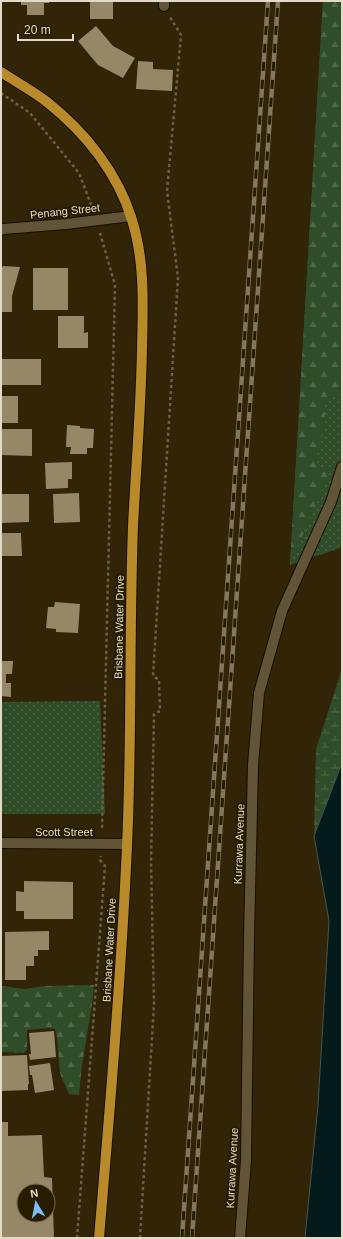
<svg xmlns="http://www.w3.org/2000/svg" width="343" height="1239" viewBox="0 0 343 1239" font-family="Helvetica,sans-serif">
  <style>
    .grass { fill: url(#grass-dots) }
    .forest { fill: url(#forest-firs) }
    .wetland { fill: url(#wetland-marsh) }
    .water { fill: #051b1b; stroke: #47544f }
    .building { fill: #968767; fill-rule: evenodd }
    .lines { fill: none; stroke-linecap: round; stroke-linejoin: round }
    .minor-casing { stroke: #170e00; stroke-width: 12 }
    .major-casing { stroke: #170e00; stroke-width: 12 }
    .path { stroke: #6c6147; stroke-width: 2.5; stroke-dasharray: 3 3; stroke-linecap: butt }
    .minor { stroke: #625437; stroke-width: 10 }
    .major { stroke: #b88a29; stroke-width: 10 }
    .rail-casing { stroke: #82775f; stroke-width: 4.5 }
    .rail { stroke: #281c00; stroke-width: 3; stroke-dasharray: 9; stroke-linecap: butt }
    .labels { text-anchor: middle; stroke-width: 4; stroke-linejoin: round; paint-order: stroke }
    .street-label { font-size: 11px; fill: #e1dac9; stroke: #281c00 }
  </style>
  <defs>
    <pattern id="grass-dots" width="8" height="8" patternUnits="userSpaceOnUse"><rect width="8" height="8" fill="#2f4d29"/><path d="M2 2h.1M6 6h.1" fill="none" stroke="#4d6647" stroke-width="1.8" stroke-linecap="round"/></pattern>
    <pattern id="forest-firs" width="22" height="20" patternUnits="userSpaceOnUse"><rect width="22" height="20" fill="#2f4d29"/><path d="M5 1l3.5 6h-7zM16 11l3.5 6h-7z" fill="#4d6647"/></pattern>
    <pattern id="wetland-marsh" width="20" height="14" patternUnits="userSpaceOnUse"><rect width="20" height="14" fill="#2f4d29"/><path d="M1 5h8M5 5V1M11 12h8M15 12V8" fill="none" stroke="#4d6647"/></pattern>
  </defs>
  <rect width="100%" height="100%" fill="#322507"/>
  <path class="grass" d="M323 1H342V541L340 548 290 565Z
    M100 701 105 814H1V702Z"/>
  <path class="forest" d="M323 1H342V393H340L325 404V421L317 457 318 466 331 469 290 565Z
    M94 985 92 1005 82 1065 79 1095 69 1094 60 1073 57 1038 55 1029 50 1028 27 1030V1050L24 1053 1 1052V986L25 989 44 986Z"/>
  <path class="wetland" d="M342 669V763L314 836 316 749Z"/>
  <path class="water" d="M342 763V1238H305L318 1105 329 921 314 836Z"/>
  <path class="building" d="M21 1H49V3H44V15H27V5H21Z
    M90 1H113V19H90Z
    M96 26 113 46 135 58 123 78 98 65 78 41Z
    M138 61 153 62V69L173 70 172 91 136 89Z
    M3 266 20 267 12 296V312H1V270Z
    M33 268H68V310H33Z
    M58 316H84V333L88 332V348H58Z
    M1 359H41V385H1Z
    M1 396H18V423H1Z
    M67 425 80 426V428L94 429 93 448H87V454H70L71 447H66Z
    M1 429H32V456L1 455Z
    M72 462V479H68V488L46 489 45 463Z
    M79 493 80 522 54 523 53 494Z
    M1 494H29V522L1 523Z
    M1 533H21L22 556H1Z
    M55 602 80 604 78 633 56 632V629L46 628 48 607H54Z
    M1 661H13L12 674H6V683H11V697L1 696Z
    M24 881 73 882V919H24V911H16V891L24 892Z
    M49 931V950H38V956H34V966H26V980H5V932Z
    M54 1031 56 1057 30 1060 29 1054H31L29 1033Z
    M27 1055 29 1084H28V1090L1 1091V1056Z
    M50 1063 54 1090 35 1093 32 1075H30L29 1066Z
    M1 1122H8V1136L42 1135 44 1177 52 1178 54 1238H1ZM24 1191H48V1215H24Z"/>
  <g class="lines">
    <defs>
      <path id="minor" d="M164 6V1
        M1 230 3 229 66 224 131 216
        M1 843 127 844
        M240 1238 246 1160 249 937 253 765 259 693 282 611 331 502 342 467"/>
      <path id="major" d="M1 72C16 82 33 91 47 102 85 132 118 173 132 220 145 261 143 305 142 348 141 407 136 467 133 526 129 632 132 739 127 846 121 977 110 1107 99 1238"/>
    </defs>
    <use href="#minor" class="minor-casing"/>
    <use href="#major" class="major-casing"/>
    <path class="path" d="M1 93 30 113 79 173 92 207
      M100 233 115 285 102 829
      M77 1238 105 866 100 860 101 856
      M140 1238 154 1004 151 862 154 714 160 711 159 680 153 676 178 278 167 191 181 35 170 17"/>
    <use href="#minor" class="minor"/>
    <use href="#major" class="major"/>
    <defs>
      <path id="rail" d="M182 1238 268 1
        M192 1238 278 1"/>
    </defs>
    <use href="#rail" class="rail-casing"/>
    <use href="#rail" class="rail"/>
  </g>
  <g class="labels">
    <g class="street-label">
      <text transform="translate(65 211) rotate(-6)" y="4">Penang Street</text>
      <text transform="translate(119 627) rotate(-89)" y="4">Brisbane Water Drive</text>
      <text x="64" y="836">Scott Street</text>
      <text transform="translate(239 844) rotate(-88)" y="4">Kurrawa Avenue</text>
      <text transform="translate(109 950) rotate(-87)" y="4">Brisbane Water Drive</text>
      <text transform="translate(232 1168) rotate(-87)" y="4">Kurrawa Avenue</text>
    </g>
  </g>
  <rect width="343" height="1239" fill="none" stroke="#e1dac9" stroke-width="4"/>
  <g transform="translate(36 1203) rotate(350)"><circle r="19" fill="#281c00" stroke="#726850"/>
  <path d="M0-3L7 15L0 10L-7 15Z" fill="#7cbef9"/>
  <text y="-6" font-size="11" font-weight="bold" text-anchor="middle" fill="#e1dac9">N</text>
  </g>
  <path d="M18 34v6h55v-6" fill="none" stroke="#e1dac9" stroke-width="2"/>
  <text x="24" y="34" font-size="12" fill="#e1dac9" stroke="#281c00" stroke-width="3" paint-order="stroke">20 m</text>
</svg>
